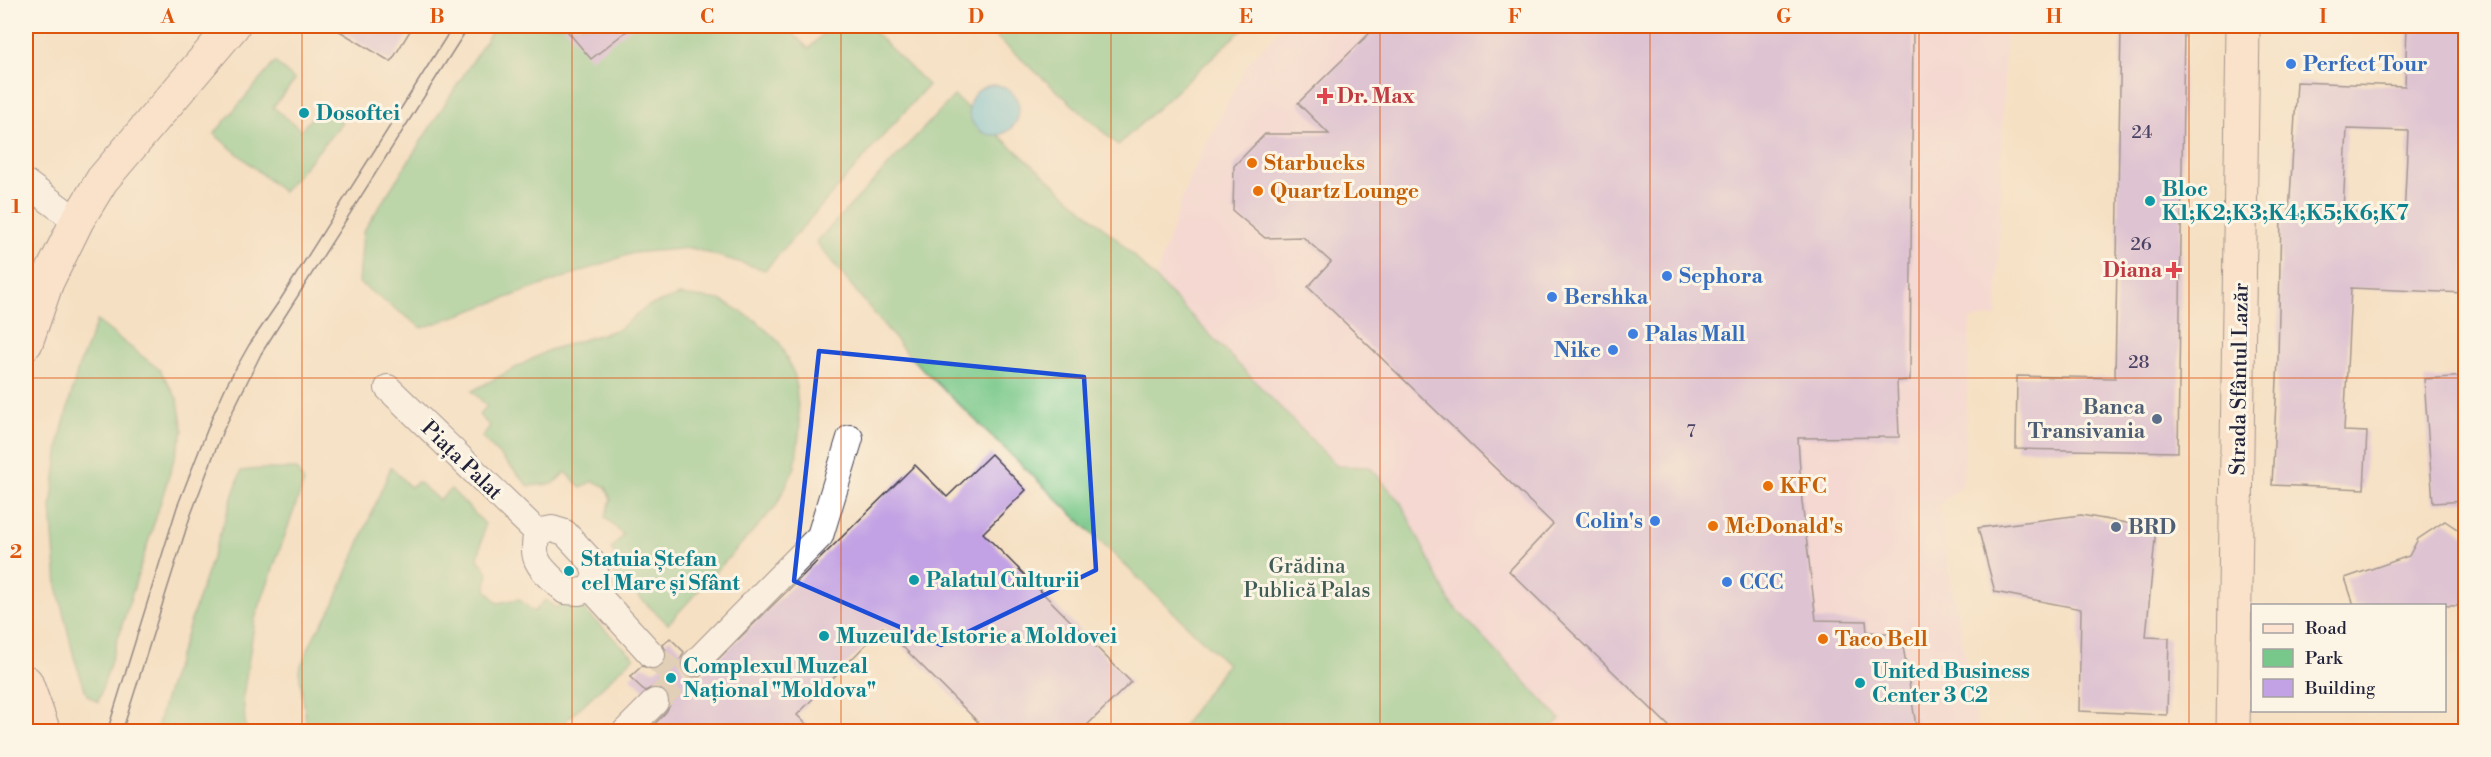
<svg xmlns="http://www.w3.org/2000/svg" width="2491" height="757" viewBox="0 0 2491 757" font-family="'Libre Bodoni',serif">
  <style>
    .built { fill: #f2cfe2 }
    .green { fill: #77c88a; stroke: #4c7562; stroke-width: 1.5 }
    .water { fill: #63c7e1; stroke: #42748e; stroke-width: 1.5 }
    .building { fill: #c2a2e4; fill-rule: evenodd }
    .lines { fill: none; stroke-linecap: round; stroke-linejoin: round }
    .street-tunnel { stroke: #cbbaa8; stroke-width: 26; stroke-dasharray: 26 13; stroke-linecap: butt }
    .street-casing { stroke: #423e4f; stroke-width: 28 }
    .secondary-casing { stroke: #423e4f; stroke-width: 35 }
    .street { stroke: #fff; stroke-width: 26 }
    .secondary { stroke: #fee3d1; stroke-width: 33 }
    .tram { stroke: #22223b; stroke-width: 1.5 }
    .marked { fill: none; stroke: #1d4ed8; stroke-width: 4.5; stroke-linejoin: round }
    .grid { fill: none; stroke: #de560e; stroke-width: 1.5; stroke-opacity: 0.55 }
    .shop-dot { fill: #3f7fe0; stroke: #fcf5e5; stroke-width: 2 }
    .health-dot { fill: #e0444e; stroke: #fcf5e5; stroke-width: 2 }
    .culture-dot { fill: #0f9aa8; stroke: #fcf5e5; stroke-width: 2 }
    .food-dot { fill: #e8710a; stroke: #fcf5e5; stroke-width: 2 }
    .service-dot { fill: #5c6f8a; stroke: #fcf5e5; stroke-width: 2 }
    .labels { text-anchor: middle; stroke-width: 6; stroke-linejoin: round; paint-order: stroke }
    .number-label { font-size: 18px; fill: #4a4265 }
    .shop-label { font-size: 21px; font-weight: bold; fill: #366cbe; stroke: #fcf5e5; text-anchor: start }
    .health-label { font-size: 21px; font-weight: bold; fill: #be3a42; stroke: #fcf5e5; text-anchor: start }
    .culture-label { font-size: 21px; font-weight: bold; fill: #0d838f; stroke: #fcf5e5; text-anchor: start }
    .food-label { font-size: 21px; font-weight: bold; fill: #c56008; stroke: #fcf5e5; text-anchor: start }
    .street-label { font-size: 21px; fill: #22223b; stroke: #fcf5e5 }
    .service-label { font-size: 21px; font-weight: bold; fill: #4e5e75; stroke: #fcf5e5; text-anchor: end }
    .park-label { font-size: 21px; fill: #405c57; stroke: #fcf5e5 }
    .neatline { fill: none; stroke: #de560e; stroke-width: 2 }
    .grid-label { font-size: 20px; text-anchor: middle; font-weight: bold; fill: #de560e }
  </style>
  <rect width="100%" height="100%" fill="#fcf5e5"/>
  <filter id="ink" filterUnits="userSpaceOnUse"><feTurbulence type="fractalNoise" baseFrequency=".0167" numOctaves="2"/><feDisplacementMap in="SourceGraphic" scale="12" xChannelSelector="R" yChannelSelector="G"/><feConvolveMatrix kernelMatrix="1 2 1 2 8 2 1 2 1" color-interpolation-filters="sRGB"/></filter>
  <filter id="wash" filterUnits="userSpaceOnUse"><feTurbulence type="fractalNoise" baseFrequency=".008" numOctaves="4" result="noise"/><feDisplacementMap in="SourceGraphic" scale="24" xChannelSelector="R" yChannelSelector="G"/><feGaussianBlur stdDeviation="1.35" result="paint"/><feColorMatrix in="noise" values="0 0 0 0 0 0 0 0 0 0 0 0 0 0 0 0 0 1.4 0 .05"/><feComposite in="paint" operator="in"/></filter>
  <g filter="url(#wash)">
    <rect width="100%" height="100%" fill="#f5e0c3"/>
    <path class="built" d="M1284 26H2005L1997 316 1970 320 1963 484 1939 507 1978 731H1179L1227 664 1135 338 1189 178 1248 62Z"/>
    <path class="green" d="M495 26H785L809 49 830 26H868L928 85 765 270 691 248 633 253 422 328 359 283 363 232Z
      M984 26H1246L1118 145Z
      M275 62 295 80 273 107 301 130 322 106 342 123 283 192 214 134Z
      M954 96 1120 242 1337 466 1370 467 1401 503 1450 602 1560 719 1547 732 1179 731 1227 664 909 356 816 242Z
      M680 295 721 300 755 320 779 342 795 376 800 428 795 467 776 506 668 624 608 568 618 558 611 549 623 535 605 517 611 500 606 487 593 481 581 488 566 472 553 484 529 486 482 437 490 426 479 415 487 406 472 391 549 350 619 329 648 306Z
      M97 321 160 370 178 400 183 431 98 702 87 695 74 657 57 586 51 508 60 438 78 368Z
      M391 467 410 487 418 482 439 500 451 489 485 524 478 559 488 572 486 589 497 603 519 599 534 612 545 600 556 608 569 596 634 657 554 732 313 731 306 721 299 670 315 634 332 608Z
      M260 469H296L304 482 255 619 243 697 246 731H156L168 689 241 471Z"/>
    <path class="water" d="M969 110a25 25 0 1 1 50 0a25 25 0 1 1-50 0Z"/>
    <g id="blocks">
      <path class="building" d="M331 26H413L391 62Z
        M563 26H633L591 59Z
        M1377 26H1913L1910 380 1897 381 1899 437 1798 438 1802 502 1816 620 1866 621 1867 632 1901 634 1917 732H1675L1509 571 1553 524 1308 287 1331 262 1303 237 1265 238 1233 211 1234 166 1265 134H1329L1298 103Z
        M2121 26H2184L2178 452 2016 449 2017 376 2115 378Z
        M2407 26H2466L2464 293 2351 288 2344 431 2367 432 2364 489 2272 485 2278 359 2281 214H2289L2297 82 2405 86ZM2347 129 2408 131 2404 219 2356 217V212H2343Z
        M2466 376V501L2433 503 2424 379Z
        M991 454 1026 490 983 533 1131 682 1080 732H988L883 627 797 715 814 732H647L666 712 670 705 669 698 665 691 658 687 651 688 645 691 630 677 642 666 655 670 662 666 667 652 663 645 670 638 684 652 680 660 684 673 692 678 700 677 915 465 947 497Z
        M2081 515 2156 528 2146 637 2169 638 2167 715 2079 711 2081 609 1995 592 1978 528Z
        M2445 521 2466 535V606L2354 605 2345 578 2409 556 2418 539Z"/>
    </g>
  </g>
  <g filter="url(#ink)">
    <use href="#blocks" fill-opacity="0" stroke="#423e4f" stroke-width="1.5"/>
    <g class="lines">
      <path class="street-tunnel" d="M652 655 680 679
        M655 702 695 663"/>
      <defs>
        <path id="street" d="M26 183 77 221
          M388 388 537 532C529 565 544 569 565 591L579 592 591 588 652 655
          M537 532 552 529 565 533 592 562 596 575 591 588
          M695 663 820 536 850 438
          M625 732 655 702"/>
        <path id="secondary" d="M26 343 47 282 77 221 102 180 233 26
          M26 682 44 732
          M2233 732 2243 26"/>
      </defs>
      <use href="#street" class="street-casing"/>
      <use href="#secondary" class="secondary-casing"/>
      <use href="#street" class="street"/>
      <use href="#secondary" class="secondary"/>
      <path class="tram" d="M107 732 177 507 213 415 227 384 249 345 280 300 453 26
        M122 732 190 517 222 433 261 354 469 26"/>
    </g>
  </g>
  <path d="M0 0H2491V757H0ZM819 351 1084 377 1096 570 941 645 794 581Z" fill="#f5e0c3" fill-opacity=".55" fill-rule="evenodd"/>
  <path class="marked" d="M819 351 1084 377 1096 570 941 645 794 581Z"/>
  <path class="grid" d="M302 26V732M572 26V732M841 26V732M1111 26V732M1380 26V732M1650 26V732M1919 26V732M2189 26V732M26 378H2466"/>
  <g class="shop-dot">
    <circle cx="2291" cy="64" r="6"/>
    <circle cx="1667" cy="276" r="6"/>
    <circle cx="1552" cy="297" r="6"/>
    <circle cx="1633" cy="334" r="6"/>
    <circle cx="1613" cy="350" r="6"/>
    <circle cx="1655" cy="521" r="6"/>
    <circle cx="1727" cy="582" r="6"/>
  </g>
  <g class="health-dot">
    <path d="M1322 87h6v6h6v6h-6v6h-6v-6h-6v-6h6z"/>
    <path d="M2171 261h6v6h6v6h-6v6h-6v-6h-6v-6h6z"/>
  </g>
  <g class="culture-dot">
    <circle cx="304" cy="113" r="6"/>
    <circle cx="2150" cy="201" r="6"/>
    <circle cx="569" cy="571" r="6"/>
    <circle cx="914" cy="580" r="6"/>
    <circle cx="824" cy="636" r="6"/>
    <circle cx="671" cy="678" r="6"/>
    <circle cx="1860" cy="683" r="6"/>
  </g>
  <g class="food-dot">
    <circle cx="1252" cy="163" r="6"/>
    <circle cx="1258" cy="191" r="6"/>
    <circle cx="1768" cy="486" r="6"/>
    <circle cx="1713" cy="526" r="6"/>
    <circle cx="1823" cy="639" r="6"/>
  </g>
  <g class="service-dot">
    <circle cx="2157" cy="419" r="6"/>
    <circle cx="2116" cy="527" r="6"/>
  </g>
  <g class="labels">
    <g class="number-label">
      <text x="2142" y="138">24</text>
      <text x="2141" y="250">26</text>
      <text x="2139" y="368">28</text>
      <text x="1691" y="437">7</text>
    </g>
    <g class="shop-label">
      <text x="2303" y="71">Perfect Tour</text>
      <text x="1679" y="283">Sephora</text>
      <text x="1564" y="304">Bershka</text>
      <text x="1645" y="341">Palas Mall</text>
      <text x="1601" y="357" text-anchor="end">Nike</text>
      <text x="1643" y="528" text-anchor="end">Colin's</text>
      <text x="1739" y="589">CCC</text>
    </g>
    <g class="health-label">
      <text x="1337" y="103">Dr. Max</text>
      <text x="2162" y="277" text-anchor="end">Diana</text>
    </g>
    <g class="culture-label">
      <text x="316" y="120">Dosoftei</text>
      <text x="2162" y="196">Bloc<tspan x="2162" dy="24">K1;K2;K3;K4;K5;K6;K7</tspan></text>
      <text x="581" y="566">Statuia Ștefan<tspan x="581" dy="24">cel Mare și Sfânt</tspan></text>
      <text x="926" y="587">Palatul Culturii</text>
      <text x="836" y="643">Muzeul de Istorie a Moldovei</text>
      <text x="683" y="673">Complexul Muzeal<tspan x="683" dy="24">Național "Moldova"</tspan></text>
      <text x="1872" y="678">United Business<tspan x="1872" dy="24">Center 3 C2</tspan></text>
    </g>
    <g class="food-label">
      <text x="1264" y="170">Starbucks</text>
      <text x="1270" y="198">Quartz Lounge</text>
      <text x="1780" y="493">KFC</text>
      <text x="1725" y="533">McDonald's</text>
      <text x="1835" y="646">Taco Bell</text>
    </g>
    <g class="street-label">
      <text transform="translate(2239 379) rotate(-89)" y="7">Strada Sfântul Lazăr</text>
      <text transform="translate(462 460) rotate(44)" y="7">Piața Palat</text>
    </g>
    <g class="service-label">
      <text x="2145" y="414">Banca<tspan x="2145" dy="24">Transivania</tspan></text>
      <text x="2128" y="534" text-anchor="start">BRD</text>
    </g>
    <g class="park-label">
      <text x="1307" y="573">Grădina<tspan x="1307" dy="24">Publică Palas</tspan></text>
    </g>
  </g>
  <rect width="2491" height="757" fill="none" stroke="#fcf5e5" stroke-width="66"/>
  <rect x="2251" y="604" width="195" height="108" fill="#fcf5e5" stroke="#a5a1a1" stroke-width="1.5"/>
  <rect x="2263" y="624" width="30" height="9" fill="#fee3d1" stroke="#a5a1a1" stroke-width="1.5"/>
  <text x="2305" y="634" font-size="18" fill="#22223b">Road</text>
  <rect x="2263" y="649" width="30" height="18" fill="#77c88a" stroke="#a5a1a1" stroke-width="1.5"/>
  <text x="2305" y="664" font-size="18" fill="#22223b">Park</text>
  <rect x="2263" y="679" width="30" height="18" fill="#c2a2e4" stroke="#a5a1a1" stroke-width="1.5"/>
  <text x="2305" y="694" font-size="18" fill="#22223b">Building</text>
  <rect x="33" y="33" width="2425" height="691" class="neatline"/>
  <g class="grid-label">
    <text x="168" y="23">A</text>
    <text x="437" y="23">B</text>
    <text x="707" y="23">C</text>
    <text x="976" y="23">D</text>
    <text x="1246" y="23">E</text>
    <text x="1515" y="23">F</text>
    <text x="1784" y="23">G</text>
    <text x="2054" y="23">H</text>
    <text x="2323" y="23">I</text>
    <text x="16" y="213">1</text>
    <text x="16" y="558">2</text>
  </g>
</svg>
